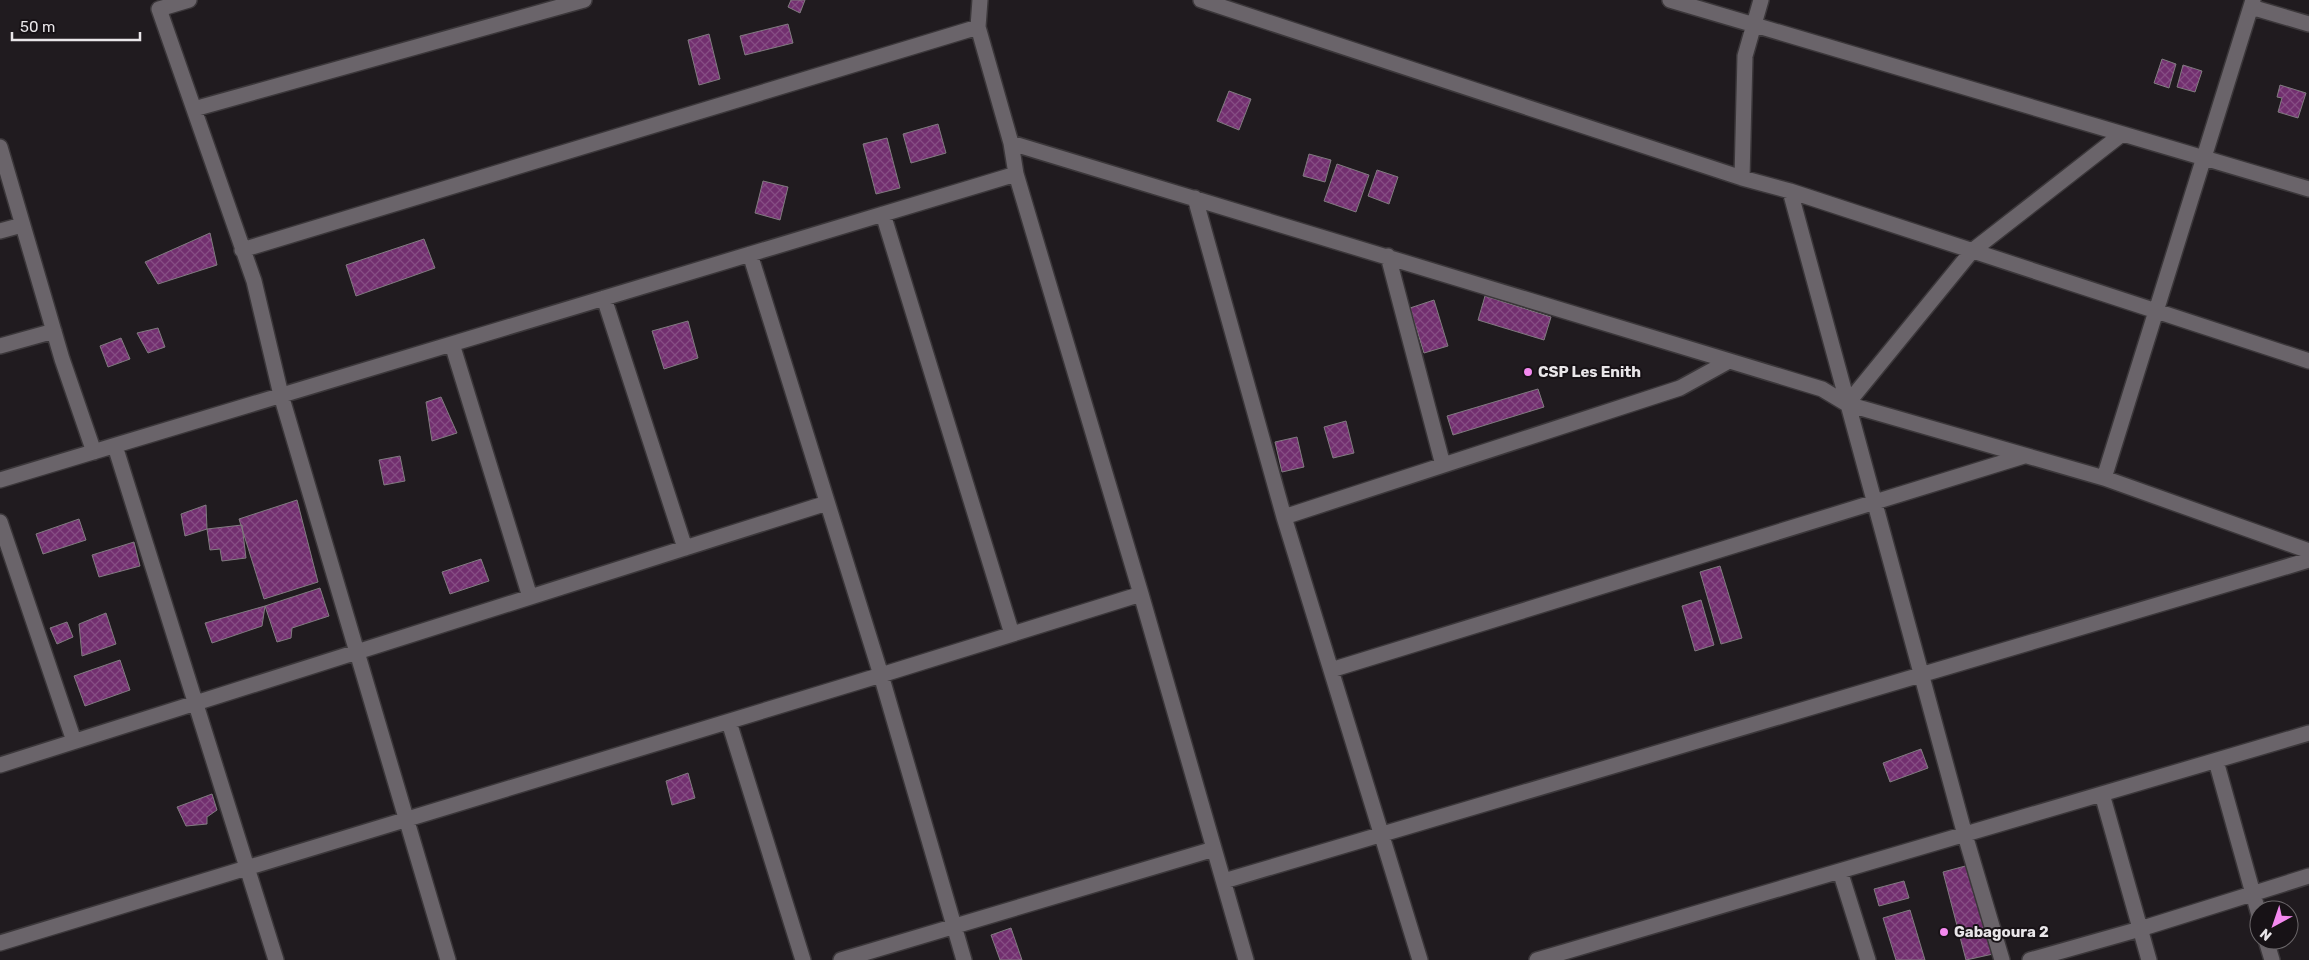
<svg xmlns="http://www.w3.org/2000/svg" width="2309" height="960" viewBox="0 0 2309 960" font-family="Rubik,sans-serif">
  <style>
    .building { fill: url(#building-cross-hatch); stroke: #817b80 }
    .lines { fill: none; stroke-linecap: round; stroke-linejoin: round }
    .minor-casing { stroke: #3b373a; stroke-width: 18 }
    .minor { stroke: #6a646a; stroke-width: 15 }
    .poi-dot { fill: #f489ef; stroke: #171216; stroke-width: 2 }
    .labels { text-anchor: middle; stroke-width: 4; stroke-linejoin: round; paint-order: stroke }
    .poi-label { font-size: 15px; font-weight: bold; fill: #e9e6e9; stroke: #171216; text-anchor: start }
  </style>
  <defs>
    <pattern id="building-cross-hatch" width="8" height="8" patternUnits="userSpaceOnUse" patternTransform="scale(1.25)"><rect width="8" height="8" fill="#722f6f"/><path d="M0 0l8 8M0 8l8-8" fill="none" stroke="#864d84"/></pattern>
  </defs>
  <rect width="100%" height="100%" fill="#201b1f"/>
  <path class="building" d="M791 0H805L800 13 788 7Z
    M788 24 793 43 745 55 740 36Z
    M709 34 720 79 699 85 688 40Z
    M2162 59 2176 64 2169 88 2154 83Z
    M2183 65 2202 71 2195 92 2177 87Z
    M2280 85 2306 93 2298 118 2278 112 2282 98 2277 97Z
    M1229 91 1251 99 1239 130 1217 121Z
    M938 124 946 153 911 163 903 134Z
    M887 138 900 188 876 194 863 144Z
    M1309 154 1331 160 1325 182 1303 176Z
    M1337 164 1369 175 1356 212 1324 201Z
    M1377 170 1398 177 1389 204 1368 196Z
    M763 181 788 187 780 220 755 213Z
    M210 233 217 265 158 284 145 262Z
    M424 239 435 268 356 296 346 265Z
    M1485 296 1551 317 1544 340 1478 320Z
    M1434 300 1448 346 1424 353 1410 308Z
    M688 321 698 358 664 369 652 331Z
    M158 328 165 347 148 353 137 333Z
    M121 338 130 359 108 367 100 346Z
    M1538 389 1544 407 1453 435 1447 416Z
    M441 397 457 433 432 441 426 402Z
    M1346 421 1354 453 1333 458 1324 427Z
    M1297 437 1304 467 1282 472 1275 442Z
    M400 456 405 481 384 485 379 460Z
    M297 500 318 582 264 599 239 519Z
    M206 505 207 529 185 536 181 514Z
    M79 519 86 540 43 554 36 534Z
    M242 525 246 558 222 561 220 549 210 550 207 529Z
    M134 542 140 566 99 577 92 555Z
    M481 559 489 581 450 594 442 572Z
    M1720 566 1742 638 1721 644 1700 572Z
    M320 588 329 616 292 628 291 638 277 642 265 606Z
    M1701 600 1714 645 1695 651 1682 606Z
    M265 606 262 626 212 643 205 623Z
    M106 613 116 644 82 656 79 624Z
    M67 622 73 637 57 644 50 628Z
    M120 660 130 690 85 706 74 676Z
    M1921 749 1928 768 1890 782 1883 763Z
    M688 773 695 798 672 805 666 781Z
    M212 794 217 810 207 817V824L186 826 177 807Z
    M1969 865 1993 954 1966 960 1943 872Z
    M1904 881 1909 898 1879 906 1874 889Z
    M1910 910 1925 960H1896L1883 918Z
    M1011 928 1022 960H1000L991 935Z"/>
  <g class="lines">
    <defs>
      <path id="minor" d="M189 0 159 9 254 281 281 395 448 960
        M980 0 978 27 1011 143 1016 174 1141 594 1246 960
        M1201 0 1742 178 1790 191 2309 361
        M1670 0 2309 189
        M2251 7 2309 24
        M194 109 584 0
        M1011 143 1822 389 1847 404 2104 478 2309 551
        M0 147 62 359 94 452
        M1742 178 1745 56 1761 0
        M1790 191 1965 835 2002 960
        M1195 198 1284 517 1420 960
        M883 214 1012 634
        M0 231 22 225
        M242 250 978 27
        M750 254 881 675 964 960
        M1388 256 1443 465
        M604 298 685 548
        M452 344 530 597
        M0 346 54 331
        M1847 404 1972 251 2122 134
        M115 446 276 960
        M2104 478 2253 0
        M0 480 1016 174
        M1284 517 1680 388 1729 361
        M0 522 74 741
        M1331 670 2024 456
        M729 722 803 960
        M2216 761 2259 915
        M0 765 827 503
        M2102 794 2149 960
        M1840 871 1868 960
        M1224 881 2309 560
        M2266 940 2272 960
        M0 943 881 675 1141 594
        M841 960 1214 849
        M1537 960 2309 733
        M2030 960 2140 929 2309 876"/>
    </defs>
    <use href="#minor" class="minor-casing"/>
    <use href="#minor" class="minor"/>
  </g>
  <g class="poi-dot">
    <circle cx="1528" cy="372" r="5"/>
    <circle cx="1944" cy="932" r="5"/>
  </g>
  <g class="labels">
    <g class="poi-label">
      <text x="1538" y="377">CSP Les Enith</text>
      <text x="1954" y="937">Gabagoura 2</text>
    </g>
  </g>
  <g transform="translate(2274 925) rotate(220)"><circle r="24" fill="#171216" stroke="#6b676a"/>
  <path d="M0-4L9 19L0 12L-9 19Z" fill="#f489ef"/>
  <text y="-8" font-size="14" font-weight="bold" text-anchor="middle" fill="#e9e6e9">N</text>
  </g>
  <path d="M12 32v8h128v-8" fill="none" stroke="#e9e6e9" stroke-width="2.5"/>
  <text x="20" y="32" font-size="15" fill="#e9e6e9" stroke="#171216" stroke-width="4" paint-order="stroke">50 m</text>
</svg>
